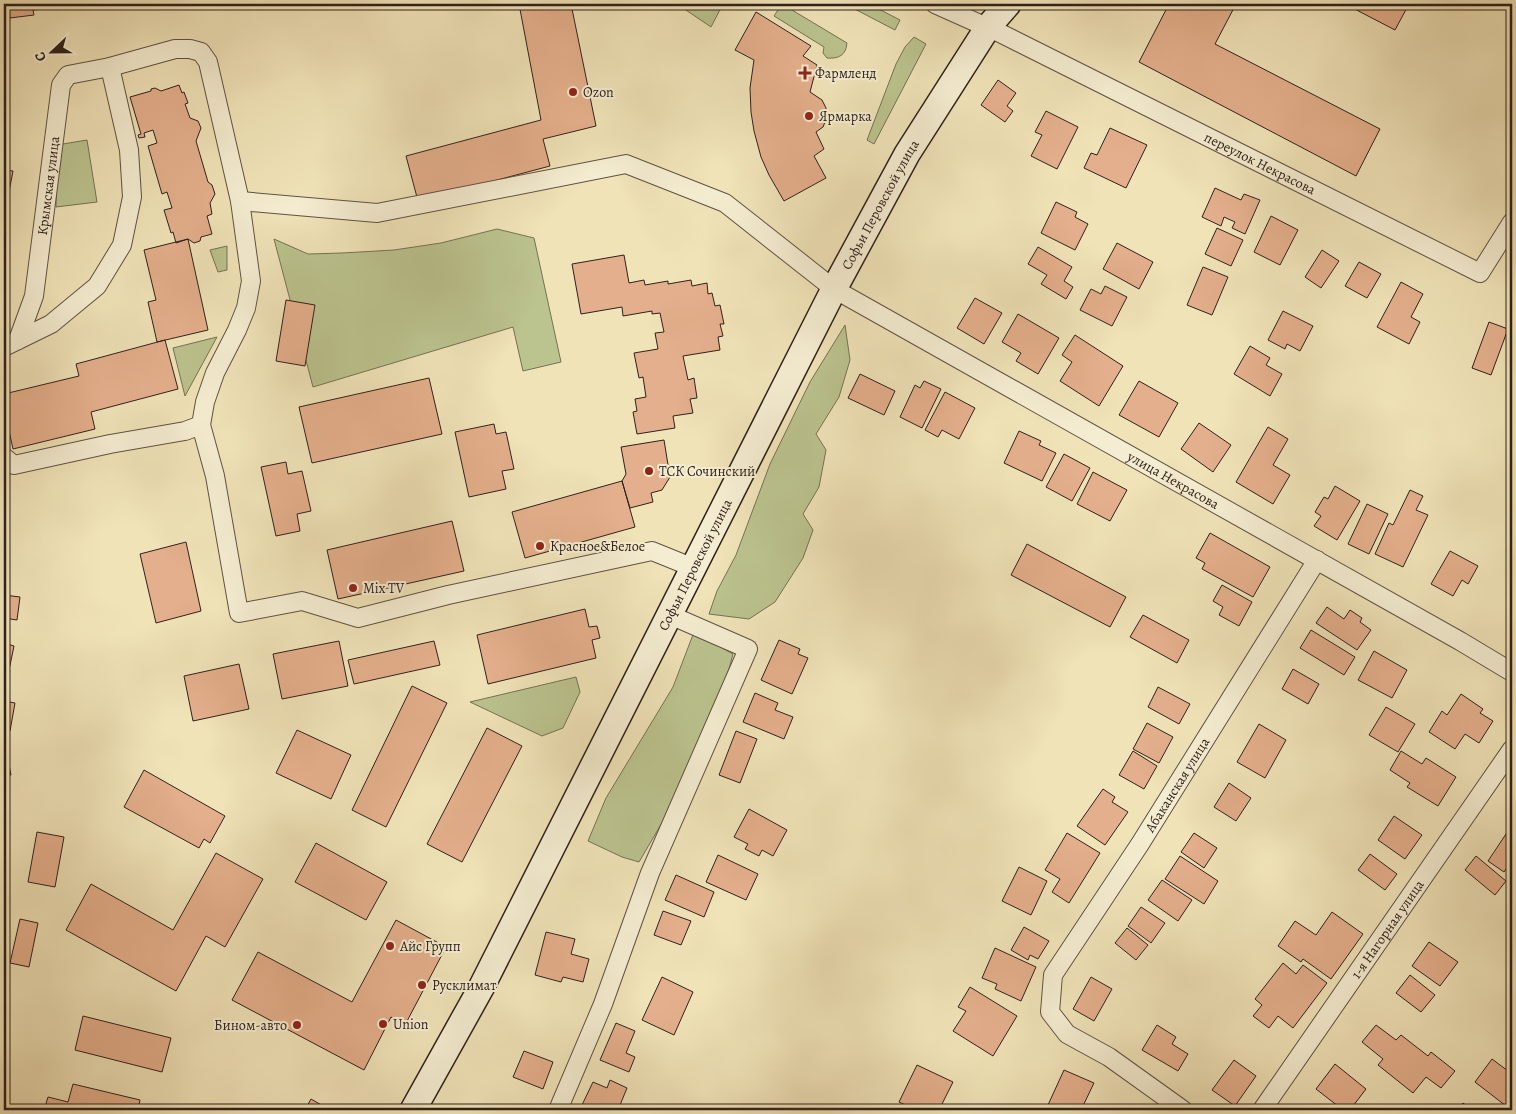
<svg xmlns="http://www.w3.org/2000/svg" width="1516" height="1114" viewBox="0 0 1516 1114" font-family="Alegreya,serif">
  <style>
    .green { fill: #bbc38e; stroke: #757254 }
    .building { fill: #e4af8c; stroke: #2f211a }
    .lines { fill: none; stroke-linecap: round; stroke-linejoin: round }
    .street-casing { stroke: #5f5242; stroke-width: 20 }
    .secondary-casing { stroke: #2f211a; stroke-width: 28 }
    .street { stroke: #f5edd1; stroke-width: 18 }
    .secondary { stroke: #f5edd1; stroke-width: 25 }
    .poi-dot { fill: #8f2418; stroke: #f5edd1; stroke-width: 2 }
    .labels { text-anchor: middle; stroke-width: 4; stroke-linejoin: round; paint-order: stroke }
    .poi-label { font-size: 14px; fill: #2f211a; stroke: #f5edd1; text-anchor: start }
    .street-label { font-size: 14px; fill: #2f211a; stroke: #f5edd1 }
  </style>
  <rect width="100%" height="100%" fill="#f0e3b8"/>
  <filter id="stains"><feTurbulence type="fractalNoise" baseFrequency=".004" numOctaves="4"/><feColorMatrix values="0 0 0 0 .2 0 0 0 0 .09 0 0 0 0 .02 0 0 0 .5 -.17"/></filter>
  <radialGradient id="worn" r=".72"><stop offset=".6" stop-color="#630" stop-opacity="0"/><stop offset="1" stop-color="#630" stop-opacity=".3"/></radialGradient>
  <path class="green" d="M677 4H723L711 27Z
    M782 4 847 43C846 55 839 59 827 58L823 53 824 47 774 16Z
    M845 4H869L900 20 895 30Z
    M914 37 926 44 874 144 867 140 896 64 905 47Z
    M87 140 97 202 56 207 57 145Z
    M497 229 534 238 561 362 523 371 513 327 313 387 274 239 308 254 342 253 394 250 441 243Z
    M227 246V270L218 272 210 250Z
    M845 325 850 360 839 397 816 434 826 450 819 487 803 514 813 530 803 558 775 602 749 619 709 614 717 591 736 555 770 464 810 382Z
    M217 337 185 396 173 348Z
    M694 632 733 654 726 680 670 809 639 862 622 857 588 841 606 798 673 687Z
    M576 677 580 692 563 728 542 736 470 702Z"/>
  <path class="building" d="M4 4H62L63 7 33 10 34 15 10 18 9 10H4Z
    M519 4H571L596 126 543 139 550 166 418 201 406 156 541 120Z
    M1169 4H1236L1215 44 1380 129 1356 176 1139 62Z
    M1345 4H1409L1395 30Z
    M756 12 811 46 803 56 817 65 810 92 822 100 826 108 827 117 823 127 816 132 824 149 814 156 826 178 784 201 769 175 761 157 754 131 751 112 750 88 754 60 735 50Z
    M998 80 1016 93 1007 106 1013 111 1005 122 981 105Z
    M179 85 182 93 184 92 188 103 185 104 190 118 198 121 201 128 196 141 208 182 212 185 215 194 210 203 212 214 207 216 212 234 201 237 200 241 194 243 188 239 176 243 173 232 171 233 164 210 172 208 167 192 162 194 148 146 157 143 153 130 144 133 145 137 139 138 138 135 141 134 130 97 151 91V89L155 88 161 91Z
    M1046 111 1078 127 1057 169 1031 156 1042 135 1035 132Z
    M1110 128 1147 145 1126 188 1084 168 1091 153 1097 155Z
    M4 170 13 171 8 197 4 196Z
    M1215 188 1241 200 1244 194 1260 200 1245 234 1232 228 1235 222 1224 217 1221 226 1202 217Z
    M1056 202 1077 212 1075 217 1088 224 1075 250 1041 233Z
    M1271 216 1298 230 1280 265 1254 252Z
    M1217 228 1243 240 1231 266 1205 254Z
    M188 239 208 330 157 342 148 302 156 300 144 250Z
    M1117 243 1153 262 1139 289 1103 269Z
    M1038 247 1072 267 1064 281 1073 287 1066 299 1041 284 1047 275 1028 264Z
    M1322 250 1339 261 1321 288 1305 277Z
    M624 255 629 283 644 280 645 285 668 281V284L691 280 692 286 707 283 708 294 712 293 715 306 720 305 724 324H720L723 336 718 337 720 350 683 356 688 380 694 378 697 398 690 399 693 413 673 416 675 428 637 434 633 412 637 411 635 399 646 397 643 377 639 378 634 353 658 349 655 333 664 332 660 313 652 314V311L623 316 622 307 581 314 572 264Z
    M1359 262 1381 274 1367 298 1345 286Z
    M1203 267 1228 277 1212 315 1187 305Z
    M1401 282 1423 294 1411 317 1420 322 1409 344 1377 327Z
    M1105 286 1127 297 1112 326 1080 310 1091 289 1101 294Z
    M975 298 1002 313 984 344 957 328Z
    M286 300 315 305 305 366 276 361Z
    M1283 311 1313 326 1300 351 1287 344 1285 349 1268 340Z
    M1018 314 1059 338 1038 374 1016 361 1021 353 1002 342Z
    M1489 322 1508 329 1491 375 1472 368Z
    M1075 335 1123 366 1099 406 1060 381 1072 362 1062 355Z
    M165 340 178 389 91 412 95 429 13 449 4 408V394L79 376 76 364Z
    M1250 346 1270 358 1266 365 1282 374 1270 396 1234 374Z
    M860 374 895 391 884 415 848 398Z
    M429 378 442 434 312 463 299 407Z
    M924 381 941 389 922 428 900 417 915 385 920 388Z
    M1139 381 1178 403 1159 437 1119 415Z
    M945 392 975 408 959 439 942 430 938 437 925 430Z
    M1199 423 1231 445 1213 472 1181 449Z
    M494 424 496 434 506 432 514 469 502 471 506 489 469 497 455 432Z
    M1268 427 1288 439 1273 465 1290 475 1273 504 1236 482Z
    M1019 431 1041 441 1039 445 1056 453 1042 481 1004 463Z
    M664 440 670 477 662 490 651 493 653 502 630 508 622 481 626 474 621 447Z
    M1064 454 1090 468 1072 501 1046 487Z
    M286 462 288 474 302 471 311 511 297 514 300 531 276 536 261 467Z
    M1093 472 1127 490 1110 521 1077 504Z
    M622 481 635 527 525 558 512 512Z
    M1335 486 1360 501 1337 540 1314 526 1321 516 1315 512 1324 497 1328 499Z
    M1410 490 1423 496 1416 510 1428 515 1403 567 1375 554 1389 523 1393 525Z
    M1367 504 1388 514 1369 554 1348 544Z
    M452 521 464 571 338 599 327 550Z
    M1210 533 1270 567 1253 597 1202 569 1205 563 1196 558Z
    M186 542 201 611 156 623 140 554Z
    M1027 544 1126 597 1110 627 1011 575Z
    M1450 551 1478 566 1468 584 1462 580 1453 596 1431 584Z
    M1222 585 1252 602 1239 626 1219 615 1223 607 1213 601Z
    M4 595 20 597 17 620 4 618Z
    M1327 607 1344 619 1350 610 1362 618 1360 622 1371 630 1357 650 1316 623Z
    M585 609 589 627 597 626 600 638 592 640 596 658 488 684 477 635Z
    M1143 615 1189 640 1177 663 1130 637Z
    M1311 630 1355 657 1344 675 1300 648Z
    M779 640 800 649 798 654 808 658 792 694 761 680Z
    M339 641 348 686 282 699 273 654Z
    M434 641 440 665 354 684 348 660Z
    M4 643 14 646 9 670 4 669Z
    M1374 651 1407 670 1392 698 1358 680Z
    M239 664 249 709 193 721 184 676Z
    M1293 669 1319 684 1308 704 1282 689Z
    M412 686 447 703 386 827 352 810Z
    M1158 687 1190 704 1179 724 1148 707Z
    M755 693 778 703 775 710 793 717 784 739 743 722Z
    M1461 694 1483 709 1480 713 1493 721 1479 743 1465 734 1455 749 1429 732 1442 711 1447 715Z
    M4 701 15 703 10 731 4 730Z
    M1386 707 1415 724 1398 752 1369 735Z
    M1147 723 1173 737 1159 763 1133 749Z
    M1259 724 1286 740 1265 778 1237 762Z
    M487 728 522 746 462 862 427 844Z
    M297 730 351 755 331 799 276 773Z
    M736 731 757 739 740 783 719 775Z
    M1133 751 1157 766 1144 789 1119 775Z
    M1401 751 1422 764 1426 758 1456 777 1438 806 1407 787 1410 783 1390 770Z
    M7 755 11 775 4 776V756Z
    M144 770 225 816 210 843 204 839 199 848 124 807Z
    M1229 783 1251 798 1236 821 1214 807Z
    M1103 789 1115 797 1112 802 1128 812 1105 845 1077 826Z
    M749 809 787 830 773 856 762 850 759 856 745 849 748 844 734 837Z
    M1394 816 1422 835 1405 859 1378 840Z
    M1512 825V860L1504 872 1488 861Z
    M37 832 64 837 55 887 28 882Z
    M1067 833 1100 853 1069 903 1052 892 1060 879 1045 870Z
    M1194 833 1217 848 1204 868 1181 852Z
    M316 843 387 882 366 920 295 882Z
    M216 853 263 879 225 947 206 936 176 991 66 930 91 884 173 930Z
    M1370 854 1397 874 1385 890 1358 870Z
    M718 855 758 874 746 900 706 882Z
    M1180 856 1218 881 1204 904 1165 879Z
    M1476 856 1506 881 1495 895 1465 870Z
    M1019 867 1047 881 1031 915 1002 901Z
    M676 875 714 892 704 917 665 900Z
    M1162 880 1192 900 1178 921 1148 900Z
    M1141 907 1165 923 1151 943 1128 926Z
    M663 911 691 921 681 945 654 935Z
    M1332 912 1363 934 1331 979 1303 959 1301 962 1278 946 1295 921 1316 935Z
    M20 919 38 923 29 967 10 963Z
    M396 920 446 947 405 1025 391 1017 364 1070 232 1000 258 952 352 1002Z
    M1024 927 1049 941 1038 959 1030 955 1028 960 1011 950Z
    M1127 928 1148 945 1136 960 1115 943Z
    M546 932 575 939 571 954 589 959 583 982 563 977 561 982 535 975Z
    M1429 942 1458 962 1440 986 1412 966Z
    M995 948 1036 967 1021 1001 995 989 997 984 982 978Z
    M1283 963 1296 974 1303 965 1327 983 1293 1028 1278 1016 1269 1028 1253 1016 1262 1005 1255 999Z
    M1410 975 1435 995 1421 1012 1396 993Z
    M662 977 693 992 674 1035 642 1020Z
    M1091 977 1112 989 1094 1021 1073 1009Z
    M970 987 1017 1016 993 1056 953 1031 966 1011 958 1007Z
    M83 1016 171 1038 162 1072 75 1050Z
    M616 1023 635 1031 626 1053 635 1057 629 1072 600 1060Z
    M1157 1025 1176 1037 1172 1044 1188 1054 1178 1071 1142 1050Z
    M1376 1025 1396 1040 1401 1035 1428 1056 1431 1052 1455 1071 1441 1088 1426 1077 1413 1093 1378 1065 1383 1059 1362 1042Z
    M524 1051 553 1062 543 1089 513 1077Z
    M1492 1059 1512 1074V1098L1506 1106 1475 1082Z
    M1234 1060 1256 1076 1235 1106 1212 1090Z
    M1335 1064 1366 1089 1350 1110H1343L1316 1089Z
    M917 1065 953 1082 939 1110H916L899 1102Z
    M1064 1070 1094 1083 1081 1110H1059L1048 1105Z
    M610 1080 627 1088 618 1110H594L582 1105 593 1082 607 1088Z
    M73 1084 140 1100 138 1110H44L48 1097 68 1102Z
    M311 1099 330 1110H305Z
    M1463 1103 1472 1110H1458Z"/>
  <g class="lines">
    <defs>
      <g id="street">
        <path id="s1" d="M935 4 1000 33 1480 273 1512 222"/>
        <path id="s2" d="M240 201 377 213 626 164 725 203 834 289 1460 641 1510 671H1512"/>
        <path id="s3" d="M18 340 34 296 61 85 68 75 110 67 175 49H190L201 52 208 62 240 201 251 281 246 308 237 330 215 373 205 402 201 425 215 476 239 613 302 601 358 618 448 595 652 551 694 568"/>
        <path d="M4 347 51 324 97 286 122 245 132 197 129 150 110 67"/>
        <path d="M4 457 14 465 110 444 185 431 201 425"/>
        <path d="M558 1110 603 1004 650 873 748 649 670 615"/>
        <path id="s4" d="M1183 1110 1109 1057 1067 1034 1050 1012 1053 975 1140 844 1317 560"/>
        <path id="s5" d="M1262 1110 1512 749"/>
      </g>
      <g id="secondary">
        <path id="s6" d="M413 1110 481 988 834 289 907 154 988 27 1008 4"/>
      </g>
    </defs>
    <use href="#street" class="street-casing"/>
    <use href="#secondary" class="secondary-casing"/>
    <use href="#street" class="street"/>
    <use href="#secondary" class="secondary"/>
  </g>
  <g class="poi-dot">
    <path d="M802.5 65.5h5v5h5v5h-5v5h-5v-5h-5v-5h5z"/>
    <circle cx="573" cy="92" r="5"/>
    <circle cx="809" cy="116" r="5"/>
    <circle cx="649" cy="471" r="5"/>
    <circle cx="540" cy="546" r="5"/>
    <circle cx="353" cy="588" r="5"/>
    <circle cx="390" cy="946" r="5"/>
    <circle cx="422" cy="985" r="5"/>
    <circle cx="383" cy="1024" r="5"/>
    <circle cx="297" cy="1025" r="5"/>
  </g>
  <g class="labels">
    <g class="poi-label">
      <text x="815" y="78">Фармленд</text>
      <text x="583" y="97">Ozon</text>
      <text x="819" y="121">Ярмарка</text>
      <text x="659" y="476">ТСК Сочинский</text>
      <text x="550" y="551">Красное&amp;Белое</text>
      <text x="363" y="593">Mix TV</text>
      <text x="400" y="951">Айс Групп</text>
      <text x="432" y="990">Русклимат</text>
      <text x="393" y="1029">Union</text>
      <text x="287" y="1030" text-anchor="end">Бином-авто</text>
    </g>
    <g class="street-label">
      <text dy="5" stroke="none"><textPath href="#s1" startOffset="362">переулок Некрасова</textPath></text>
      <text dy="5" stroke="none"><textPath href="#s3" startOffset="158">Крымская улица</textPath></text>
      <text dy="5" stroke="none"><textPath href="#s6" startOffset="1019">Софьи Перовской улица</textPath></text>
      <text dy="5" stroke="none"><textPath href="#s2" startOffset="1026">улица Некрасова</textPath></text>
      <text dy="5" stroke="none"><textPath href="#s6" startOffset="614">Софьи Перовской улица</textPath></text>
      <text dy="5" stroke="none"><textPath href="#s4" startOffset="431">Абаканская улица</textPath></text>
      <text dy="5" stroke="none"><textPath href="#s5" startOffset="220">1-я Нагорная улица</textPath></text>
    </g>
  </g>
  <rect width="1516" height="1114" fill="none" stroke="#f0e3b8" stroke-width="20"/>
  <rect x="5" y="5" width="1506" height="1104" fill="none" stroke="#2f211a" stroke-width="2.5"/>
  <rect x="10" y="10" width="1496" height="1094" fill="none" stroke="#2f211a"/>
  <g transform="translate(52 52) rotate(248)" stroke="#f5edd1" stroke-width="4" paint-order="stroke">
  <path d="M0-4L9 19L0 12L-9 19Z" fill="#2f211a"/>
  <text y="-8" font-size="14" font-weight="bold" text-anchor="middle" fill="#2f211a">С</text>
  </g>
  <rect width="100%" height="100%" filter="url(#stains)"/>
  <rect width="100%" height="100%" fill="url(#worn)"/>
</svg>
